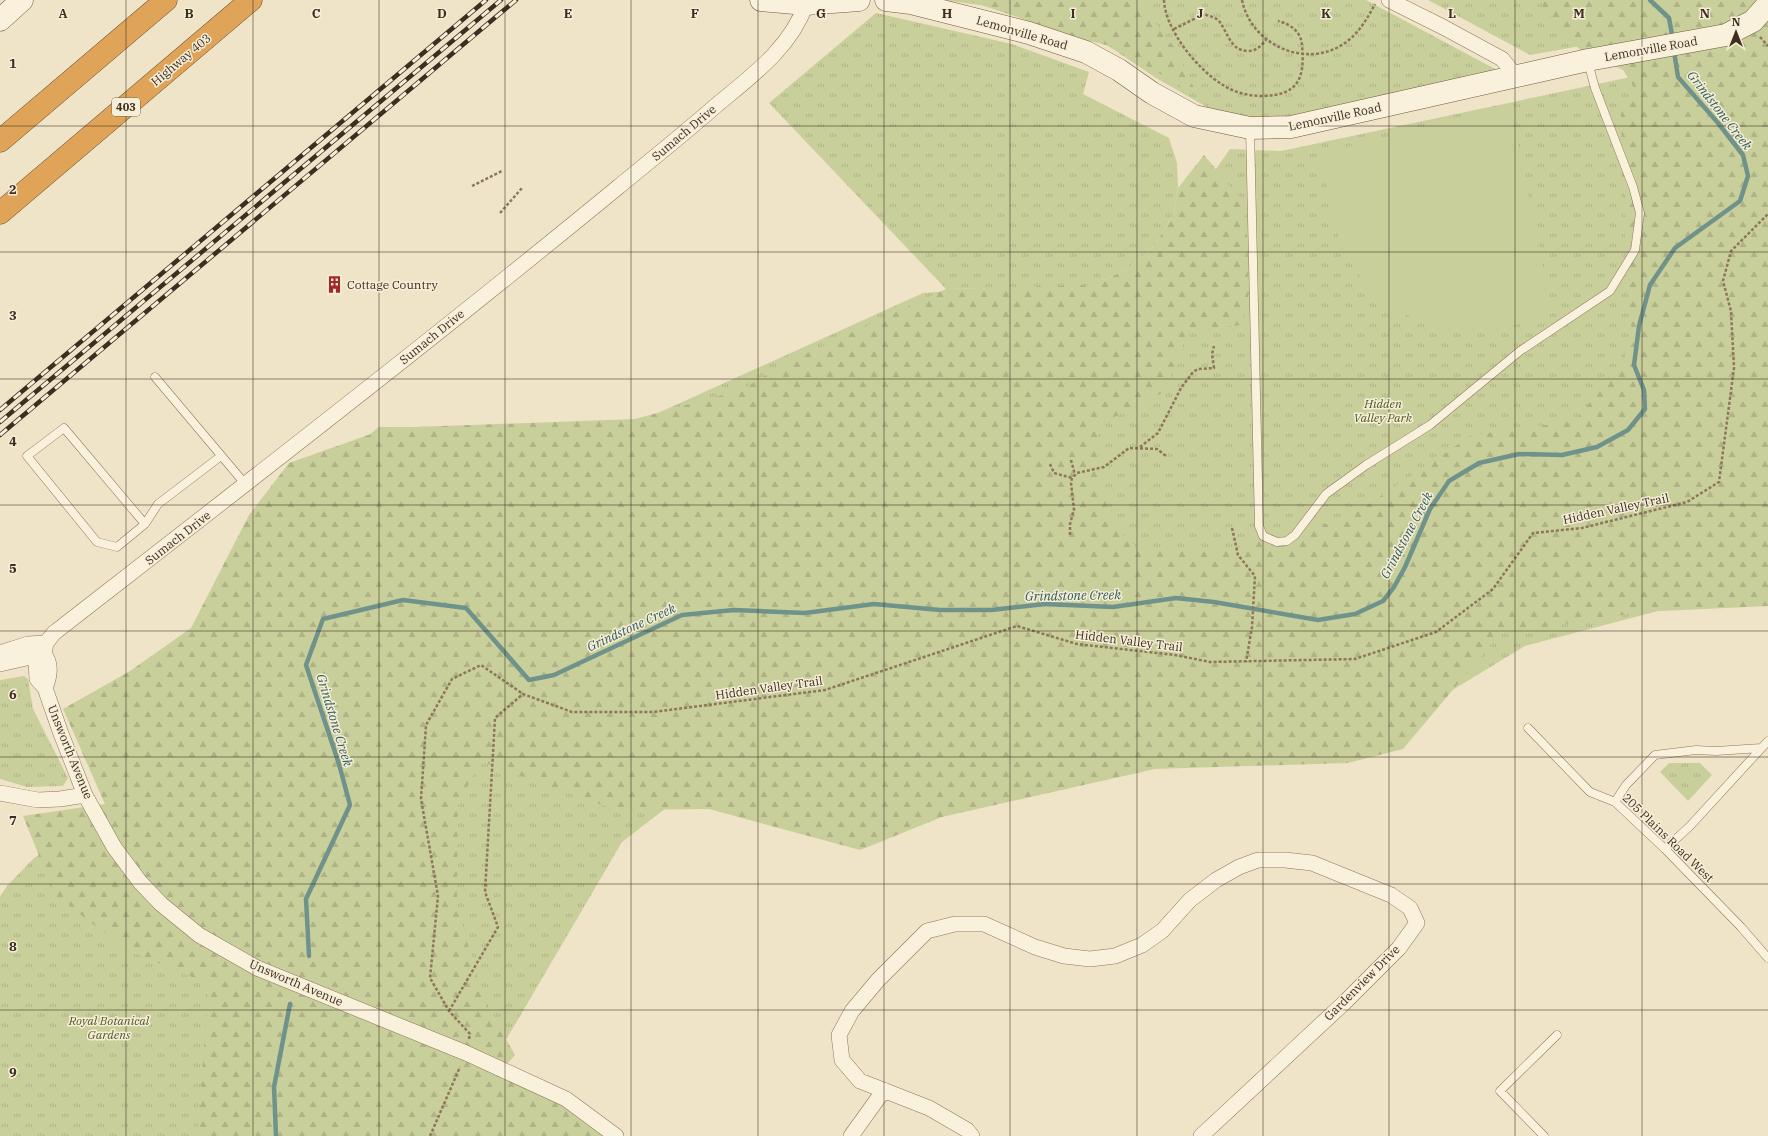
<svg xmlns="http://www.w3.org/2000/svg" width="1768" height="1136" viewBox="0 0 1768 1136" font-family="'IBM Plex Serif',serif">
  <style>
    .grass { fill: url(#grass-tufts) }
    .forest { fill: url(#forest-firs) }
    .pitch { fill: #c9cf9b }
    .lines { fill: none; stroke-linecap: round; stroke-linejoin: round }
    .stream { stroke: #6f938a; stroke-width: 4.5 }
    .lane-casing { stroke: #8d765c; stroke-width: 9 }
    .street-casing { stroke: #8d765c; stroke-width: 16 }
    .secondary-casing { stroke: #6f573f; stroke-width: 23 }
    .highway-casing { stroke: #5b4430; stroke-width: 23 }
    .path { stroke: #8d765c; stroke-width: 2.5; stroke-dasharray: 3 2; stroke-linecap: butt }
    .lane { stroke: #faf1dc; stroke-width: 8 }
    .street { stroke: #faf1dc; stroke-width: 15 }
    .secondary { stroke: #faf1dc; stroke-width: 22 }
    .highway { stroke: #e0a458; stroke-width: 22 }
    .rail-casing { stroke: #3d2e20; stroke-width: 4.5 }
    .rail { stroke: #f7eed8; stroke-width: 3; stroke-dasharray: 9; stroke-linecap: butt }
    .grid { fill: none; stroke: #3d2e20; stroke-width: 1; stroke-opacity: 0.55 }
    .labels { text-anchor: middle; stroke-width: 3; stroke-linejoin: round; paint-order: stroke }
    .shield { fill: #f7eed8; stroke: #756857; stroke-width: 1 }
    .shield-label { font-size: 11px; font-weight: bold; fill: #3d2e20 }
    .street-label { font-size: 12px; fill: #3d2e20; stroke: #f7eed8 }
    .poi-label { font-size: 12px; fill: #3d2e20; stroke: #f7eed8; text-anchor: start }
    .park-label { font-size: 12px; font-style: italic; fill: #4d5a26; stroke: #f7eed8 }
    .water-label { font-size: 13px; font-style: italic; fill: #2f5d5a; stroke: #f7eed8 }
    .grid-label { font-size: 13px; text-anchor: middle; font-weight: bold; fill: #3d2e20; stroke: #f7eed8; stroke-width: 3; stroke-linejoin: round; paint-order: stroke }
  </style>
  <defs>
    <pattern id="grass-tufts" width="24" height="20" patternUnits="userSpaceOnUse"><rect width="24" height="20" fill="#c9cf9b"/><path d="M3 7l-1-3M5 7V3M7 7l1-3M15 17l-1-3M17 17v-4M19 17l1-3" fill="none" stroke="#aeb285"/></pattern>
    <pattern id="forest-firs" width="22" height="20" patternUnits="userSpaceOnUse"><rect width="22" height="20" fill="#c9cf9b"/><path d="M5 1l3.5 6h-7zM16 11l3.5 6h-7z" fill="#aeb285"/></pattern>
  </defs>
  <rect width="100%" height="100%" fill="#f0e4c8"/>
  <path class="grass" d="M943 0H1366L1497 70 1331 111 1254 122 1212 110 1156 78 1104 43 1041 26 994 7Z
    M1428 0H1753L1732 19 1530 55Z
    M876 13 1012 44 1089 72 1083 94 1169 138 1177 163 1178 188 1174 213 1155 245 1126 270 1103 280 1139 278 1230 149 1281 151 1768 48V582L1525 646 1390 728 683 795 622 842 506 1040 209 914 252 528 379 427H627L923 293 989 288 946 289 769 103Z
    M24 676 28 679 33 709 68 778 63 786 27 787 0 779V680Z
    M1669 763H1700L1712 775 1688 801 1660 772Z
    M59 842 578 1136H0V896L8 885 34 858Z"/>
  <path class="forest" d="M966 0H1137L1175 48 1198 96 1114 47 1086 40Z
    M1542 0H1768V606L1641 612 1500 634 1403 749 1348 763 1155 769 942 817 860 850 709 809 616 810 480 761 458 806 457 905 483 999 515 1055 506 1065 612 1136H197L209 984 127 950 55 895 23 816 105 804 63 709 130 671 191 628 249 515 289 463 388 428 635 419 741 390 792 360 946 289 1092 285 1126 270 1155 245 1174 213 1178 188 1204 155 1246 205 1249 293 1241 325 1189 331 1164 392 1098 425 1102 491 1116 529 1141 551 1232 548 1348 518 1472 435 1576 421 1633 343 1626 276 1621 114 1633 86 1623 70 1581 51 1543 7Z"/>
  <path class="pitch" d="M1498 108 1513 118 1552 313 1493 332 1432 329 1372 295 1340 245 1319 154Z"/>
  <g class="lines">
    <path class="stream" d="M1650 0 1669 18 1673 40
      M309 956 306 899 350 805 339 764 306 665 323 619 403 600 466 608 529 680 554 675 682 615 734 610 805 613 874 604 940 610H991L1045 604 1113 607 1176 598 1214 602 1318 620 1355 614 1383 601 1394 587 1405 567 1430 509 1449 481 1479 463 1519 454 1562 455 1597 447 1628 430 1645 409 1644 390 1634 365 1639 326 1650 285 1675 248 1740 201 1748 176 1743 155 1718 123 1678 77 1674 51
      M276 1136 274 1087 290 1004"/>
    <defs>
      <path id="lane" d="M1250 129 1259 526 1263 536 1277 542 1287 541 1295 535 1326 494 1366 465 1430 425 1520 351 1610 291 1635 250 1640 213 1633 187 1595 88 1588 62
        M155 377 246 485
        M145 524 117 547 97 542 27 456 64 428 145 524 158 504 221 456
        M1528 728 1590 792 1615 802 1665 849 1741 927 1768 958
        M1615 802 1626 785 1655 755 1696 750 1716 751 1761 748
        M1665 849 1690 826 1768 741
        M1544 1136 1500 1091 1557 1035"/>
      <path id="street" d="M1389 0 1443 27 1502 59 1516 76
        M0 653 28 644 46 643
        M44 654 46 643 54 633C243 486 432 340 617 188 651 160 686 132 719 103 753 75 791 47 806 4
        M44 654 36 661 37 679 45 688 60 731 85 795 114 847 140 882 161 904 199 935 257 968 466 1053 566 1099 616 1136
        M44 654C52 664 50 676 45 688
        M0 664 44 654
        M0 793 38 800 60 799 85 795
        M851 1136 884 1090
        M972 1136 967 1130 929 1108 860 1081 842 1060 839 1035 852 1011 878 980 927 931 955 924H984L1035 947 1064 956 1090 959 1115 956 1142 945 1162 931 1190 900 1216 880 1239 867 1258 860H1285L1312 863 1391 895 1410 908 1417 923 1399 948 1344 1003 1201 1136"/>
      <path id="secondary" d="M761 0 806 4 859 0
        M886 0 911 3 1029 33 1086 52 1119 70 1152 93 1194 116 1250 128 1291 127 1588 60 1726 35 1753 21 1768 4
        M0 20 22 0"/>
      <path id="highway" d="M0 141 166 0
        M0 213 251 0"/>
    </defs>
    <use href="#lane" class="lane-casing"/>
    <use href="#street" class="street-casing"/>
    <use href="#secondary" class="secondary-casing"/>
    <use href="#highway" class="highway-casing"/>
    <path class="path" d="M1164 0C1165 30 1198 70 1223 85 1235 93 1249 96 1263 96 1299 95 1305 78 1302 45 1301 32 1291 24 1278 21
      M1242 0C1251 45 1306 70 1345 43 1359 33 1367 19 1375 4
      M1174 29 1204 14C1209 16 1215 17 1219 21 1228 32 1230 51 1248 51 1256 51 1261 46 1266 40
      M1760 37 1768 46
      M472 186 502 171
      M500 213 522 188
      M1140 447 1158 433 1181 388 1193 372 1198 369 1214 368 1212 354 1214 346
      M1071 460 1075 475
      M1050 464 1054 473 1072 478
      M1232 528 1238 555 1255 576 1252 627 1246 662
      M1070 535V524L1074 510 1071 483 1072 478 1077 473 1104 467 1129 448 1157 449 1166 456
      M449 1011 498 927 485 892 495 718 523 694
      M469 1039 470 1034 449 1011 430 978 438 896 421 799 426 725 452 679 481 665 523 694 572 712H653L825 690 1017 626 1077 644 1175 655 1210 662 1355 659 1436 632 1493 589 1533 533 1582 528 1687 502 1719 482 1734 368 1731 311 1723 281 1731 251 1768 214
      M430 1136 460 1067"/>
    <use href="#lane" class="lane"/>
    <use href="#street" class="street"/>
    <use href="#secondary" class="secondary"/>
    <use href="#highway" class="highway"/>
    <defs>
      <path id="rail" d="M0 410 486 0
        M0 422 501 0
        M0 435 516 0"/>
    </defs>
    <use href="#rail" class="rail-casing"/>
    <use href="#rail" class="rail"/>
  </g>
  <path class="grid" d="M126 0V1136M253 0V1136M379 0V1136M505 0V1136M631 0V1136M758 0V1136M884 0V1136M1010 0V1136M1137 0V1136M1263 0V1136M1389 0V1136M1515 0V1136M1642 0V1136M0 126H1768M0 252H1768M0 379H1768M0 505H1768M0 631H1768M0 757H1768M0 884H1768M0 1010H1768"/>
  <defs>
    <symbol id="building-bare" viewBox="-9 -9 18 18"><path d="M-4-6H4V6H1V3H-1V6H-4ZM-2.5-4.3h1.7v1.8h-1.7ZM.8-4.3h1.7v1.8H.8ZM-2.5-1h1.7V.8h-1.7ZM.8-1h1.7V.8H.8Z" fill="#9e2a2b" stroke="#f7eed8" stroke-width="2.5" paint-order="stroke"/></symbol>
  </defs>
  <g fill-rule="evenodd">
    <use href="#building-bare" x="322" y="272" width="25" height="25"/>
  </g>
  <g class="labels">
    <rect class="shield" x="112" y="98" width="28" height="18" rx="3"/>
    <g class="shield-label">
      <text x="126" y="111">403</text>
    </g>
    <g class="street-label">
      <text transform="translate(1022 33) rotate(16)" y="4">Lemonville Road</text>
      <text transform="translate(1651 49) rotate(-10)" y="4">Lemonville Road</text>
      <text transform="translate(181 60) rotate(-40)" y="4">Highway 403</text>
      <text transform="translate(1335 117) rotate(-12)" y="4">Lemonville Road</text>
      <text transform="translate(684 133) rotate(-40)" y="4">Sumach Drive</text>
      <text transform="translate(432 337) rotate(-39)" y="4">Sumach Drive</text>
      <text transform="translate(1616 509) rotate(-12)" y="4">Hidden Valley Trail</text>
      <text transform="translate(178 538) rotate(-38)" y="4">Sumach Drive</text>
      <text transform="translate(1129 641) rotate(7)" y="4">Hidden Valley Trail</text>
      <text transform="translate(769 688) rotate(-8)" y="4">Hidden Valley Trail</text>
      <text transform="translate(70 752) rotate(68)" y="4">Unsworth Avenue</text>
      <text transform="translate(1668 838) rotate(44)" y="4">205 Plains Road West</text>
      <text transform="translate(296 983) rotate(23)" y="4">Unsworth Avenue</text>
      <text transform="translate(1362 983) rotate(-45)" y="4">Gardenview Drive</text>
    </g>
    <g class="poi-label">
      <text x="347" y="289">Cottage Country</text>
    </g>
    <g class="park-label">
      <text x="1383" y="408">Hidden<tspan x="1383" dy="14">Valley Park</tspan></text>
      <text x="109" y="1025">Royal Botanical<tspan x="109" dy="14">Gardens</tspan></text>
    </g>
    <g class="water-label">
      <text transform="translate(1720 110) rotate(52)" y="5">Grindstone Creek</text>
      <text transform="translate(1406 535) rotate(-62)" y="5">Grindstone Creek</text>
      <text transform="translate(1073 595) rotate(-1)" y="5">Grindstone Creek</text>
      <text transform="translate(631 627) rotate(-25)" y="5">Grindstone Creek</text>
      <text transform="translate(335 720) rotate(73)" y="5">Grindstone Creek</text>
    </g>
  </g>
  <g class="grid-label">
    <text x="63" y="18">A</text>
    <text x="189" y="18">B</text>
    <text x="316" y="18">C</text>
    <text x="442" y="18">D</text>
    <text x="568" y="18">E</text>
    <text x="695" y="18">F</text>
    <text x="821" y="18">G</text>
    <text x="947" y="18">H</text>
    <text x="1073" y="18">I</text>
    <text x="1200" y="18">J</text>
    <text x="1326" y="18">K</text>
    <text x="1452" y="18">L</text>
    <text x="1579" y="18">M</text>
    <text x="1705" y="18">N</text>
    <text x="13" y="68">1</text>
    <text x="13" y="194">2</text>
    <text x="13" y="320">3</text>
    <text x="13" y="446">4</text>
    <text x="13" y="573">5</text>
    <text x="13" y="699">6</text>
    <text x="13" y="825">7</text>
    <text x="13" y="951">8</text>
    <text x="13" y="1077">9</text>
  </g>
  <g transform="translate(1736 32)" stroke="#f7eed8" stroke-width="3" paint-order="stroke">
  <path d="M0-3L7 15L0 10L-7 15Z" fill="#3d2e20"/>
  <text y="-6" font-size="11" font-weight="bold" text-anchor="middle" fill="#3d2e20">N</text>
  </g>
</svg>
